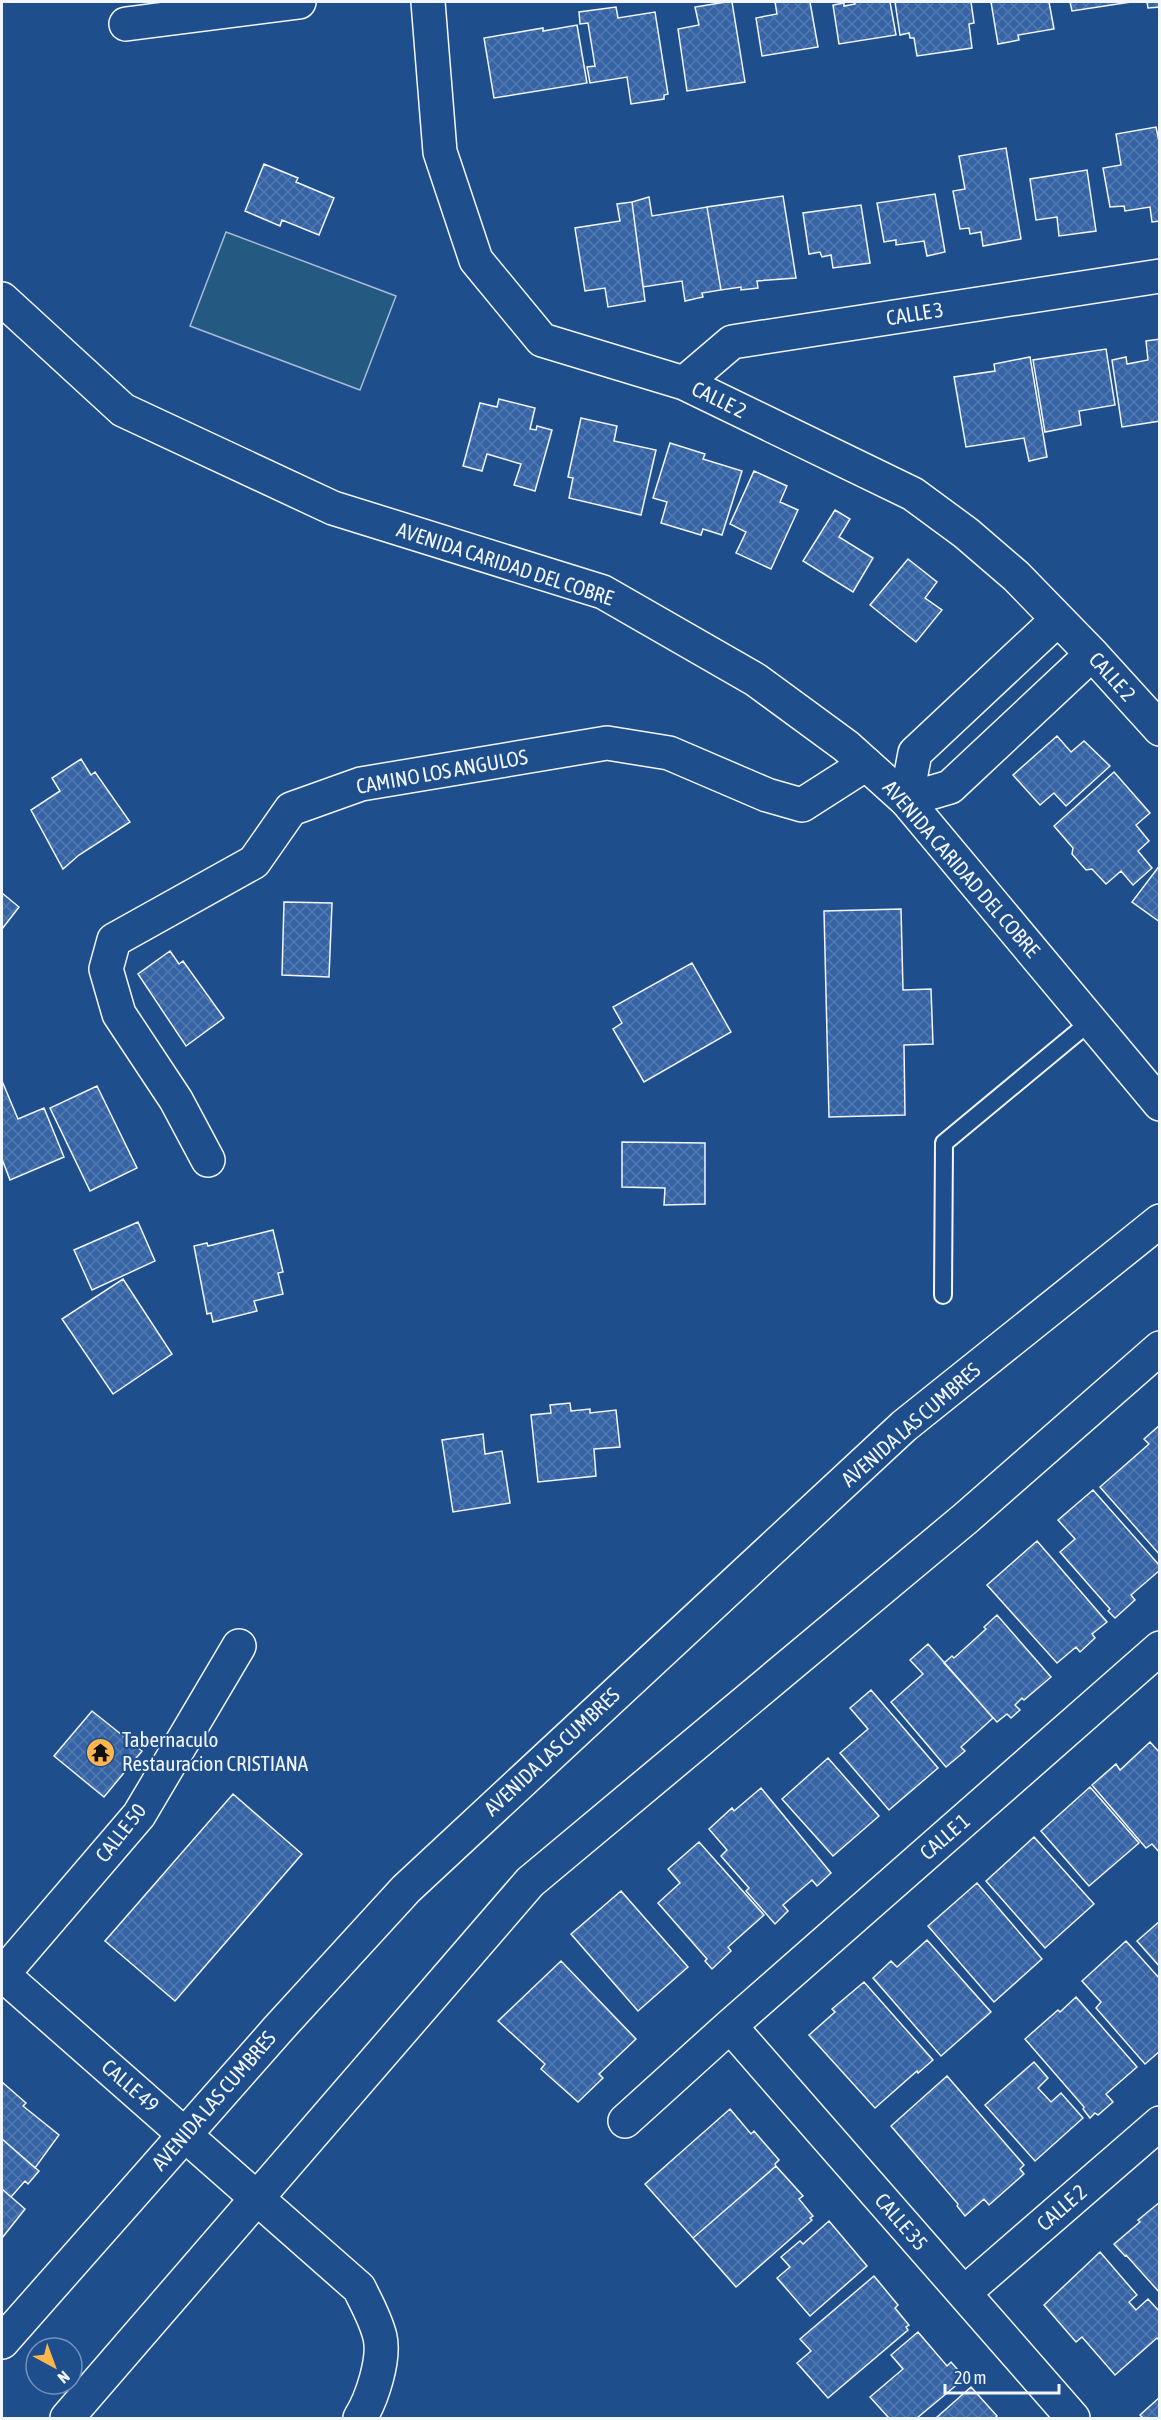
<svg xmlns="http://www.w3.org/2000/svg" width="1161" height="2420" viewBox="0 0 1161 2420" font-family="'Asap Condensed',sans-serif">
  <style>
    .grass { fill: #245a82; stroke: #a8bbd7; stroke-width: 1.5 }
    .building { fill: url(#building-cross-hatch); stroke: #f2f6ff; stroke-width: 1.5 }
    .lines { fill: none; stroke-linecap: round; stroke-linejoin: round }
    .lane-casing { stroke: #f2f6ff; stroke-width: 20 }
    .street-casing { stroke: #f2f6ff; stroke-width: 36 }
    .secondary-casing { stroke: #f2f6ff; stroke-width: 36 }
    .highway-casing { stroke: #f2f6ff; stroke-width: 36 }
    .lane { stroke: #1f4e8c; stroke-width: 16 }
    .street { stroke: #1f4e8c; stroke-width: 33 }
    .secondary { stroke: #1f4e8c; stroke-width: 33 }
    .highway { stroke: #1f4e8c; stroke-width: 33 }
    .labels { text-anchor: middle; stroke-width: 4.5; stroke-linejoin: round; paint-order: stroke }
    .street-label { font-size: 21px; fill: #f2f6ff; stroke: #1f4e8c }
    .poi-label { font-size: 21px; fill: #f2f6ff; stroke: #1f4e8c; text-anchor: start }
  </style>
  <defs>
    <pattern id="building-cross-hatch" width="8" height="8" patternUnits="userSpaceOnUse" patternTransform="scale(1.5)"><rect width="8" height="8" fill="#3563a3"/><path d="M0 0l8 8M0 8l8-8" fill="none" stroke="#537ab1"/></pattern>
  </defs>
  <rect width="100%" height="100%" fill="#1f4e8c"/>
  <path class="grass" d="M226 232 396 296 360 390 190 326Z"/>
  <path class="building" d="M726 2H732L745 82 687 91 678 29 699 25 695 7Z
    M775 2H810L818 47 762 56 756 18 777 14Z
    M854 2H890L896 35 839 44 833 5 844 3V6L855 4Z
    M895 2H971L974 23 969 24 972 48 917 56 914 38H910L909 33 900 35Z
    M991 2H1049L1054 29 1018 35 1019 40 998 44Z
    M1070 2H1131L1072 11Z
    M1147 2H1160V7L1148 8Z
    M616 7 618 18 655 12 668 94 664 95V99L631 104 627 77 590 83 587 67 595 66 588 23 580 24 579 12Z
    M577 25 587 83 494 98 484 38 543 28V31Z
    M1156 127 1160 146V221L1152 222 1150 207 1125 211 1124 206 1110 207 1103 168 1121 165 1116 134Z
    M1006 148 1021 239 983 246 981 232 970 234 969 228 960 229 953 191 965 189 959 156Z
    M264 164 298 178 296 182 334 198 319 235 282 220 280 226 245 211Z
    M1087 170 1096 231 1059 236 1057 217 1036 220 1030 179Z
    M935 194 945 252 927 256 924 241 896 245V240L884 242 877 203Z
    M783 196 796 278 757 281 758 288 741 290V287L721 290 707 207Z
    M649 197 652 216 707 207 721 290 702 293 703 297 685 301 682 281 643 287 632 202Z
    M632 202 645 301 608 307 605 288 585 291 575 228 620 221 617 204Z
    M861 205 870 263 833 268 831 255 822 257 820 252 809 254 803 213Z
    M1160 339V421L1122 427 1112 360 1126 357 1127 364 1148 360 1146 341Z
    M1106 349 1115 405 1079 411 1081 425 1045 432 1033 360Z
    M1030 357 1047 457 1029 461 1024 438 966 447 954 377 995 371 994 364Z
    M499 399 535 408 530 429 536 430 537 426 552 430 535 491 514 485 521 464 487 454 482 471 463 466 480 403 497 407Z
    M581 418 617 426 614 441 656 450 641 515 569 498 573 478 568 477Z
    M670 443 705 454 703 459 742 471 722 535 703 529 701 535 661 523 667 502 653 498Z
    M754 471 787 486 780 502 798 510 771 569 736 553 746 532 730 524Z
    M835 510 850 519 839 537 873 558 853 592 803 561Z
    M908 559 937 582 925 598 942 610 916 642 870 605Z
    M1057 736 1071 752 1084 741 1110 766 1066 806 1054 793 1040 805 1013 775Z
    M81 759 91 775 95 772 130 822 79 855 63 869 31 810 60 791 52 778Z
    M1114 772 1150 813 1136 825 1149 841 1138 851 1152 868 1133 885 1121 871 1106 884 1092 869 1086 870 1072 854 1073 848 1054 826Z
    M1160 865V922L1132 902Z
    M2 893 19 907 2 929Z
    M284 902 332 903 329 977 282 975Z
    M901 909 903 990 931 989 933 1044 904 1045 905 1115 829 1117 824 911Z
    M170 951 179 964 183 961 224 1018 186 1046 138 974Z
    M692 963 731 1032 644 1082 613 1029 622 1023 613 1007Z
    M2 1081 18 1119 44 1108 64 1157 10 1180 2 1159Z
    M97 1086 137 1168 90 1191 50 1108Z
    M622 1142 705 1143V1204L664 1205 665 1188 622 1187Z
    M138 1222 155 1261 92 1290 74 1250Z
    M273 1230 283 1272 278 1273 283 1294 254 1301 257 1311 213 1322 211 1313 207 1314 194 1246 207 1243 208 1246Z
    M123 1279 172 1354 113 1394 62 1319Z
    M570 1403 571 1411 590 1409V1413L616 1410 620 1447 594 1449 596 1476 538 1482 531 1415 551 1413 550 1405Z
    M1160 1425V1555L1100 1487 1149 1444 1144 1439Z
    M483 1434 485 1454 502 1451 510 1503 453 1512 442 1440Z
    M1093 1490 1160 1566V1570L1131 1595 1135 1600 1115 1618 1108 1611 1110 1609 1060 1552 1075 1539 1058 1520Z
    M1037 1541 1107 1622 1092 1634 1095 1638 1080 1652 1076 1647 1057 1663 987 1585Z
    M997 1615 1051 1677 1024 1700 1022 1698 1015 1705 1020 1710 1011 1718 1007 1714 997 1722 944 1663 952 1656 954 1658 986 1629 984 1627Z
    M928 1644 993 1718 961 1747 965 1751 946 1767 891 1702 923 1674 910 1660Z
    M871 1690 938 1768 889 1810 840 1753 868 1729 850 1708Z
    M92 1711 142 1751 104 1797 54 1756Z
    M1150 1742 1160 1753V1853L1152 1844 1146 1848 1092 1785 1116 1764 1120 1770Z
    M828 1758 879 1816 833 1856 782 1799Z
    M1090 1787 1139 1843 1089 1886 1041 1831Z
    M761 1788 831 1873 817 1886 812 1880 783 1905 788 1911 775 1924 746 1891 749 1888 721 1856 727 1850 709 1829 732 1808 734 1811Z
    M233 1794 302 1854 175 2001 105 1941Z
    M1034 1837 1094 1904 1045 1948 986 1881Z
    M699 1842 764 1915 728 1947 731 1951 712 1969 705 1961 707 1959 658 1903 680 1883 668 1869Z
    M977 1883 1042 1959 994 2002 928 1926Z
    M621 1891 688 1967 638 2011 571 1934Z
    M1160 1921V1967L1137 1941Z
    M927 1940 991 2012 941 2056 873 1978 891 1961 897 1967Z
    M1126 1941 1160 1979V2051L1145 2064 1096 2008 1101 2002 1082 1981Z
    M561 1961 636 2039 599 2074 603 2078 578 2102 541 2069 545 2064 498 2021Z
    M864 1982 933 2060 918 2073 917 2071 875 2108 809 2035 835 2012 832 2009Z
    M1076 1997 1137 2067 1106 2094 1113 2102 1098 2115 1095 2113 1090 2118 1083 2109 1084 2107 1025 2039 1058 2010 1060 2012Z
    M1034 2062 1048 2078 1038 2088 1051 2102 1061 2093 1083 2118 1035 2161 985 2105Z
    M947 2076 1024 2165 1020 2169 1024 2174 989 2205 984 2199 965 2216 957 2206 958 2204 891 2126Z
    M2 2082 26 2103 23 2106 59 2135 35 2168 2 2139Z
    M730 2109 751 2134 754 2131 779 2160 775 2164 776 2166 693 2238 645 2184Z
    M2 2139 39 2171 28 2184 25 2181 11 2197 2 2189Z
    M776 2166 803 2196 799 2199 813 2216 810 2218 812 2220 736 2287 693 2238Z
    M2 2189 25 2209 2 2238Z
    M1160 2202V2293L1126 2255 1125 2256 1114 2244 1140 2222 1138 2220Z
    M829 2221 867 2266 810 2316 777 2278 790 2267 781 2257 800 2241 803 2244Z
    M1100 2252 1137 2295 1129 2302 1136 2310 1148 2299 1160 2312V2341L1157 2338 1115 2375 1082 2337 1076 2342 1044 2305Z
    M874 2276 898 2305 895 2308 909 2325 906 2327 908 2330 828 2398 797 2363 811 2351 800 2339Z
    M918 2332 947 2366 951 2362 965 2378 917 2418H889L870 2397 903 2369 891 2355Z
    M971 2387 997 2416 995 2418H936Z
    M1160 2397V2418H1143L1140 2415Z"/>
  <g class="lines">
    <defs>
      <path id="lane" d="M943 1295 944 1143 1091 1021"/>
      <path id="street" d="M428 2 440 152 476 260 542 340 684 383 913 494 966 533 1016 576 1092 654 1160 729
        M126 24 299 2
        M684 383 732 342 1160 276
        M1058 619 915 753 906 800 950 787 1092 654
        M208 1160 176 1100 119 1014 106 969 114 940 254 862 291 809 361 784 607 743 669 753 767 795 802 805 866 764
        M2 1974 359 2288C367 2304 376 2320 380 2337 385 2359 372 2399 360 2418
        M2 1975 139 1815 239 1646
        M730 2026 1073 2418
        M625 2121 730 2026 1160 1648
        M964 2293 1160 2123"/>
      <path id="secondary" d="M2 299 123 410 333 508 603 592 756 680 846 746 906 800 1160 1104"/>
      <path id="highway" d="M2 2342 278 2029 406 1889 904 1426 1160 1221
        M67 2418 530 1882 966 1518 1160 1348"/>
    </defs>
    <use href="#lane" class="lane-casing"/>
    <use href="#street" class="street-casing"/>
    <use href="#secondary" class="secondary-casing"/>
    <use href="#highway" class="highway-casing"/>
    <use href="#lane" class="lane"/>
    <use href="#street" class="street"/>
    <use href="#secondary" class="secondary"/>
    <use href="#highway" class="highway"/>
  </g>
  <defs>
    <symbol id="temple-disc" viewBox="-11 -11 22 22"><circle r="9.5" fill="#ffb74d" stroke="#1f4e8c"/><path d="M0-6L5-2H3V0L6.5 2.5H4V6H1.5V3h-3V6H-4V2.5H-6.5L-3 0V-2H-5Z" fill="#111"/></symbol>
  </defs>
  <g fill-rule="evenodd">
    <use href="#temple-disc" x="84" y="1736" width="33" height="33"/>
  </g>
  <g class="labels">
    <g class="street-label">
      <text transform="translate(915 314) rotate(-9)" y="7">CALLE 3</text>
      <text transform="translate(719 400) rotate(26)" y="7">CALLE 2</text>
      <text transform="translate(505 564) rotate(18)" y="7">AVENIDA CARIDAD DEL COBRE</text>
      <text transform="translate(1112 677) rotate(48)" y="7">CALLE 2</text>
      <text transform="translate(442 772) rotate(-10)" y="7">CAMINO LOS ANGULOS</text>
      <text transform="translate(961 869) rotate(49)" y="7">AVENIDA CARIDAD DEL COBRE</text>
      <text transform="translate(911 1425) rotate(-41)" y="7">AVENIDA LAS CUMBRES</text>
      <text transform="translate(552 1752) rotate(-43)" y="7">AVENIDA LAS CUMBRES</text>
      <text transform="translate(121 1833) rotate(-52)" y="7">CALLE 50</text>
      <text transform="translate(945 1837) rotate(-41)" y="7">CALLE 1</text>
      <text transform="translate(130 2086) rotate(41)" y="7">CALLE 49</text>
      <text transform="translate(214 2101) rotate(-49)" y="7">AVENIDA LAS CUMBRES</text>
      <text transform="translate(1062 2208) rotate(-41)" y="7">CALLE 2</text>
      <text transform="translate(901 2222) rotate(49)" y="7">CALLE 35</text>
    </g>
    <g class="poi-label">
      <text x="122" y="1747">Tabernaculo<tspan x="122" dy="24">Restauracion CRISTIANA</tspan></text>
    </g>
  </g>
  <rect width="1161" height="2420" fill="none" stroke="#f2f6ff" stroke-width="6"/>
  <g transform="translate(54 2366) rotate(139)"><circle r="28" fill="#1f4e8c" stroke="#7391ba" stroke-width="1.5"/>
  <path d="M0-4.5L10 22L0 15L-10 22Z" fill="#ffb74d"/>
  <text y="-9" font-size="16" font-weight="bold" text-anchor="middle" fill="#f2f6ff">N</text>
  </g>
  <path d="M945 2384v9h114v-9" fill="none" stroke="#f2f6ff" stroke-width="3"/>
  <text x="954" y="2384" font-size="18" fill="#f2f6ff" stroke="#1f4e8c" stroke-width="4.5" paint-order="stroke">20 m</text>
</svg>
